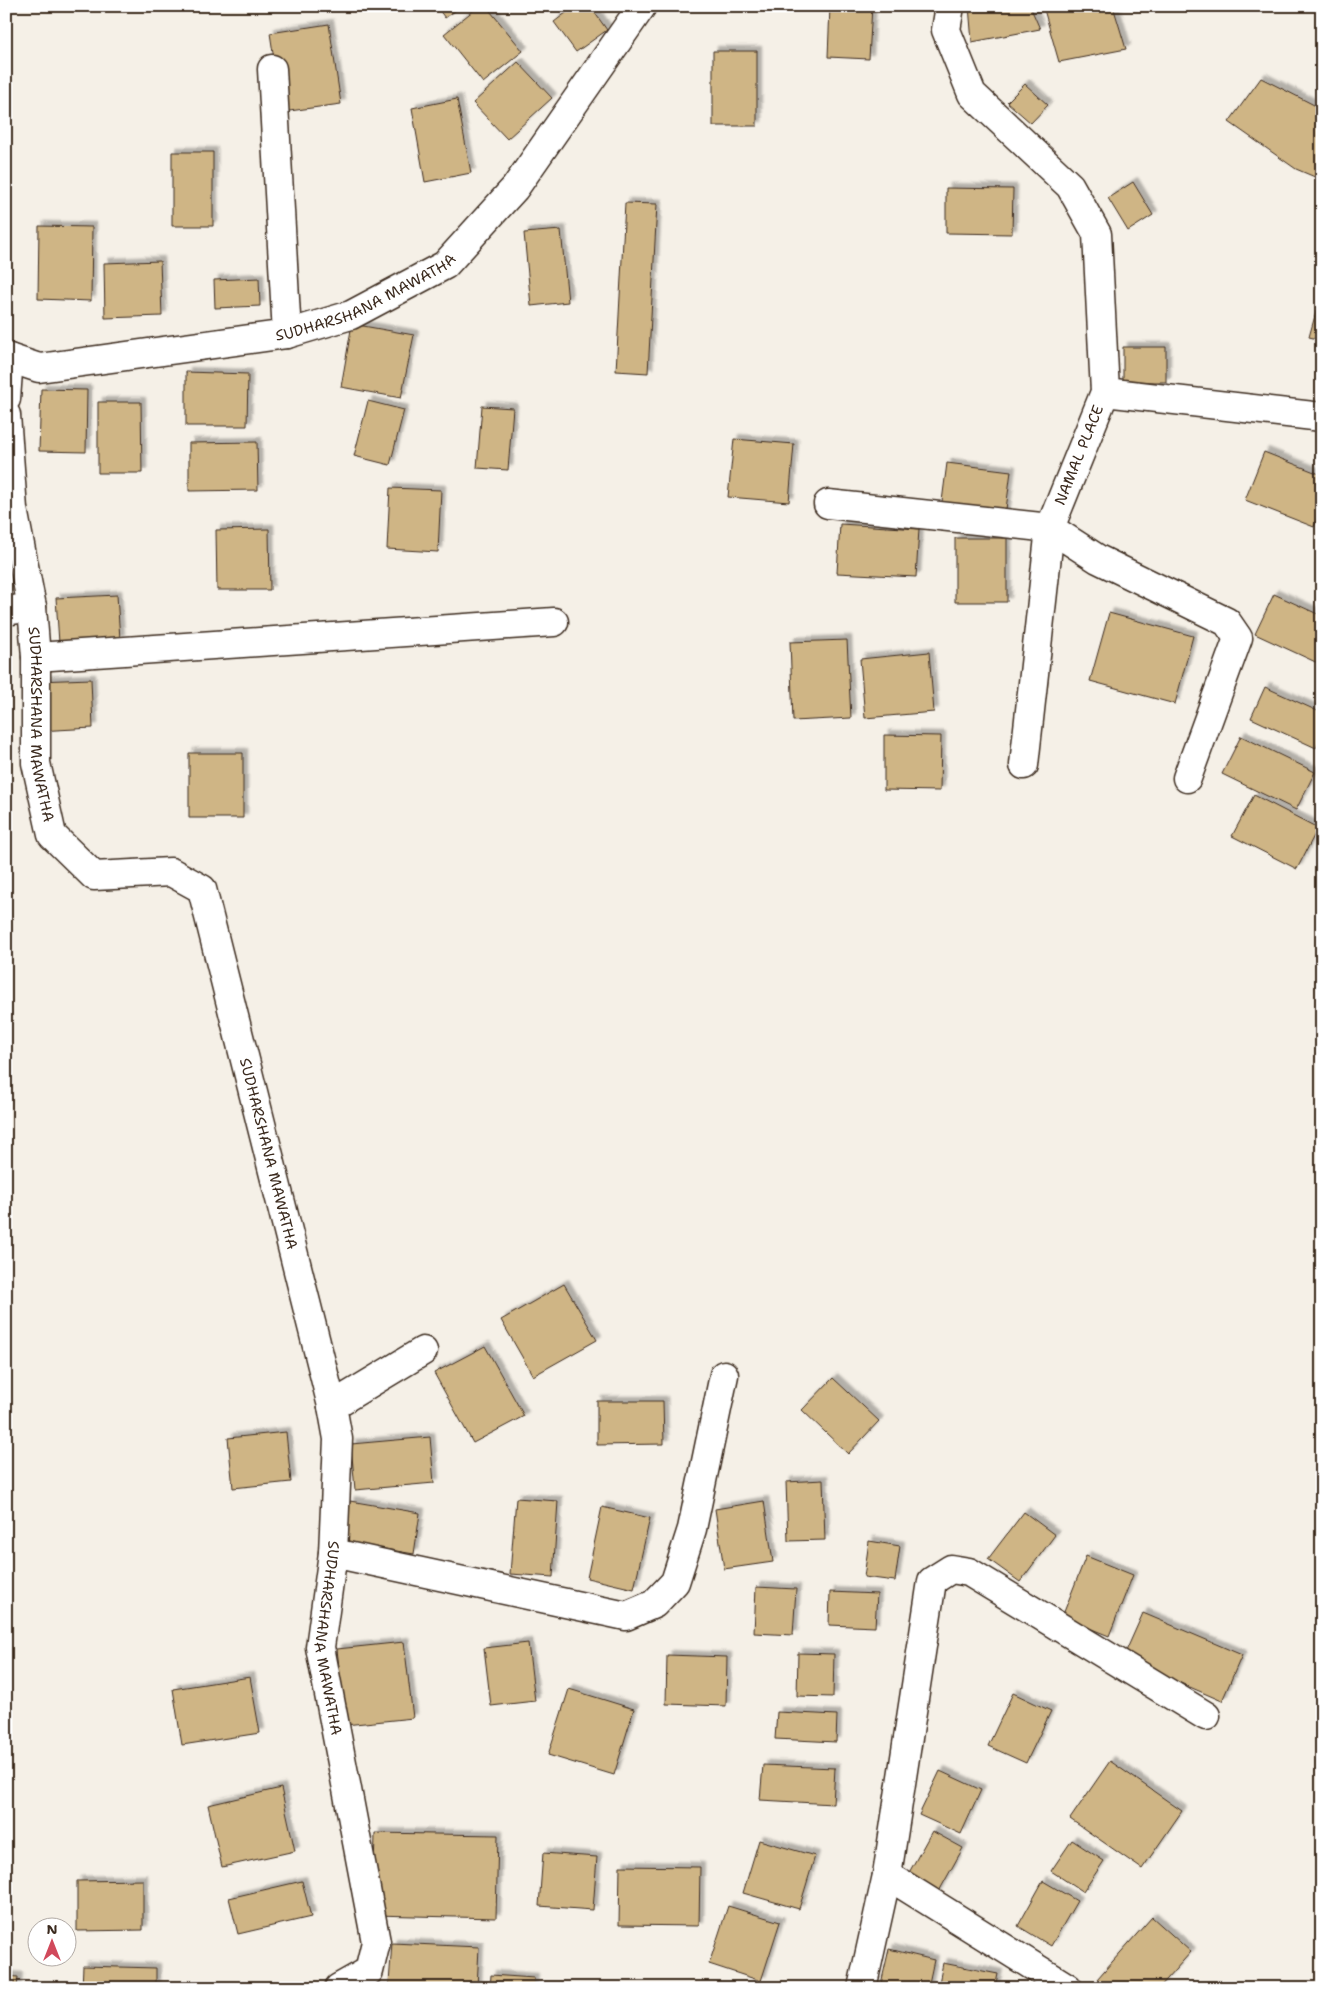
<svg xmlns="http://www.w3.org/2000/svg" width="1328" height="1994" viewBox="0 0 1328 1994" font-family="'Shantell Sans',sans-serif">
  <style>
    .building { fill: #cfb585; stroke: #3b2a1e; filter: url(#shadow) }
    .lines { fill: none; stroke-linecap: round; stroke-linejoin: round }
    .street-casing { stroke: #3b2a1e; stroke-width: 31 }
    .street { stroke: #fff; stroke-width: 28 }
    .labels { text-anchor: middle; stroke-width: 4; stroke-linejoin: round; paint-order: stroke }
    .street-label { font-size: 15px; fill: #3b2a1e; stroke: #fff }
  </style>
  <defs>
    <filter id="shadow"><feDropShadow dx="4.5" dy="-4.5" stdDeviation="1" flood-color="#0004"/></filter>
  </defs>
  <rect width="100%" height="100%" fill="#f5f0e7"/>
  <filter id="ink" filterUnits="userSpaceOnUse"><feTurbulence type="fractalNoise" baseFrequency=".02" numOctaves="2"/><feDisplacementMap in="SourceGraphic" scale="10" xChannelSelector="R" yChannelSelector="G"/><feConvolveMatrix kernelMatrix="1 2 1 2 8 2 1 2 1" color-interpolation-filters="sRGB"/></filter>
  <g filter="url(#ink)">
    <path class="building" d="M436 6H462L445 18Z
      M479 6H486L523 51 483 83 444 34Z
      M575 6H590L607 30 576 52 554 22Z
      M830 6H872L869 59 828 57Z
      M969 6H1030L1040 29 972 42Z
      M1043 6H1113L1126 49 1059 62Z
      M329 24 341 104 282 112 270 33Z
      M713 51H757V126H713Z
      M518 62 552 98 507 139 473 103Z
      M1261 78 1322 109V180L1296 169 1229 122Z
      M1025 84 1048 105 1031 123 1007 102Z
      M457 99 471 173 425 182 412 108Z
      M172 152H213V226H172Z
      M1133 182 1153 215 1128 231 1108 198Z
      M946 188 1013 189 1012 234 946 233Z
      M625 203 657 204 648 373 616 371Z
      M39 226 92 227 91 301 38 299Z
      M561 230 568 302 531 306 524 233Z
      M160 261 162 316 105 318 104 263Z
      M259 278 260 306 215 308 214 280Z
      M1322 291V340L1309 337Z
      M352 324 414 335 401 398 341 387Z
      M1123 347H1166V382H1123Z
      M186 372 248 374 247 426H186Z
      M41 389 87 390 86 452 39 451Z
      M368 401 404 410 390 465 354 456Z
      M98 402H141L142 473H98Z
      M482 406 513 408 508 470 477 468Z
      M734 439 794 444 789 502 728 497Z
      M257 442 258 490 189 491V443Z
      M1264 452 1322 475V506L1314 527 1245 500Z
      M947 463 1011 471 1005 517 941 509Z
      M390 488 441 490 438 552 387 549Z
      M840 524 919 529 916 577 837 573Z
      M269 529 270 590H217L216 530Z
      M955 538H1007V602H955Z
      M1274 594 1322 616V665L1255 634Z
      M117 595 120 639 59 643 56 598Z
      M1109 613 1193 636 1175 704 1090 681Z
      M847 640 851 718 793 721 790 642Z
      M929 652 934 712 865 718 860 659Z
      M91 679 93 728 38 731 36 681Z
      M1265 687 1322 713V736L1316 748 1251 718Z
      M884 735 941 736 940 791 884 790Z
      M1241 736 1315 772 1296 810 1222 774Z
      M189 753H243V818H189Z
      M1254 795 1318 828 1297 869 1232 836Z
      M564 1284 597 1340 533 1376 501 1320Z
      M485 1346 524 1416 473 1443 434 1373Z
      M833 1378 879 1421 848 1454 802 1410Z
      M597 1401H663L664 1444 597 1445Z
      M286 1432 291 1482 233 1488 228 1438Z
      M430 1437 434 1483 355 1490 351 1444Z
      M823 1480 825 1540 788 1541 786 1482Z
      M516 1498 558 1501 553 1577 510 1574Z
      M350 1501 420 1513 414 1554 343 1542Z
      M764 1501 773 1562 724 1569 715 1509Z
      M602 1507 650 1518 634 1589 587 1578Z
      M1024 1512 1055 1535 1020 1582 988 1559Z
      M869 1541 900 1546 895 1581 864 1577Z
      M1086 1556 1133 1575 1109 1636 1062 1617Z
      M756 1587 796 1589 793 1635 754 1633Z
      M830 1592 877 1594 875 1627 829 1625Z
      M1143 1613 1242 1655 1222 1701 1123 1658Z
      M404 1642 413 1718 345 1725 337 1649Z
      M528 1643 535 1701 491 1706 484 1648Z
      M798 1653 834 1654 833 1697 797 1696Z
      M667 1655 727 1657 726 1706 666 1704Z
      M250 1677 260 1733 182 1745 173 1689Z
      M569 1689 634 1709 614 1775 548 1755Z
      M1013 1693 1051 1711 1026 1763 988 1746Z
      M777 1712 837 1715 836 1742 775 1739Z
      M1110 1761 1182 1811 1142 1869 1070 1819Z
      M763 1765 835 1768 833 1804 760 1800Z
      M940 1771 981 1790 961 1834 919 1815Z
      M281 1788 295 1851 222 1867 208 1805Z
      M932 1831 963 1848 937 1895 906 1878Z
      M375 1833 498 1835 496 1918 373 1915Z
      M759 1840 815 1856 799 1909 743 1893Z
      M1072 1840 1104 1861 1083 1892 1051 1871Z
      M543 1853 597 1857 593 1910 539 1906Z
      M620 1866 700 1867 699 1926 619 1925Z
      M143 1880V1930L77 1931V1881Z
      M302 1881 311 1917 238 1934 229 1898Z
      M1043 1881 1077 1901 1051 1946 1018 1926Z
      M728 1906 780 1922 761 1981 709 1964Z
      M1152 1917 1191 1952 1159 1988H1107L1097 1979Z
      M392 1943 479 1947 477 1988H391L389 1983Z
      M889 1949 934 1960 928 1988H880Z
      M943 1963 998 1974 995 1988H938Z
      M83 1966 156 1968V1988H82Z
      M491 1975 534 1978 533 1988H490Z
      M6 1976 18 1977 17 1988H6Z"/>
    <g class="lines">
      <defs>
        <g id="street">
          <path d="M950 6 946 30 972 94 1070 186 1097 234 1105 392 1050 528 1098 559 1227 622 1238 638 1187 778"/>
          <path d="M272 69 287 334"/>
          <path id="s1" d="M6 357 39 368 287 334 351 315 445 265 515 188 642 6"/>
          <path d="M1105 392 1322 417"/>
          <path d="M6 399 9 358"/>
          <path id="s2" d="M6 415 13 509 32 607 36 657V763L52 835 94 876 171 872 202 889 332 1406 338 1439 333 1553 320 1647 376 1942 369 1971 339 1988"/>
          <path d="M828 504 1050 528 1024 765"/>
          <path d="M6 611 32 607"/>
          <path d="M36 657 554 622"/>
          <path d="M332 1406 423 1351"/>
          <path d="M333 1553 626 1616 654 1604 675 1582 692 1529 724 1375"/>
          <path d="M887 1875 1068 1988"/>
          <path d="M862 1988 887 1875 932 1581 951 1569 969 1572 1206 1716"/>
        </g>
      </defs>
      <use href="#street" class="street-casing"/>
      <use href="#street" class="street"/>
    </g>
  </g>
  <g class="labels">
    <g class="street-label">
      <text dy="5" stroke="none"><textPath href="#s1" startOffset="372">SUDHARSHANA MAWATHA</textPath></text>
      <text transform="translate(1079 455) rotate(-68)" y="5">NAMAL PLACE</text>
      <text dy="5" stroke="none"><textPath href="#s2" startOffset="312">SUDHARSHANA MAWATHA</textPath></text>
      <text dy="5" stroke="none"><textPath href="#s2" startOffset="868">SUDHARSHANA MAWATHA</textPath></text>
      <text dy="5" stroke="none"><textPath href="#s2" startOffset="1362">SUDHARSHANA MAWATHA</textPath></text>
    </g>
  </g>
  <rect width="1328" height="1994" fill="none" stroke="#fff" stroke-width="25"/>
  <rect x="12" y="12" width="1303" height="1969" fill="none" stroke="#3b2a1e" stroke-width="2" filter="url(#ink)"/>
  <g transform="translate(52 1942)"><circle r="24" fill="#ffffff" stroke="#b1aaa5"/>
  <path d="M0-4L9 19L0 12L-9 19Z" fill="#d1495b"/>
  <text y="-8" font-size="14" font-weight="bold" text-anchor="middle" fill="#3b2a1e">N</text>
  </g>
</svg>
